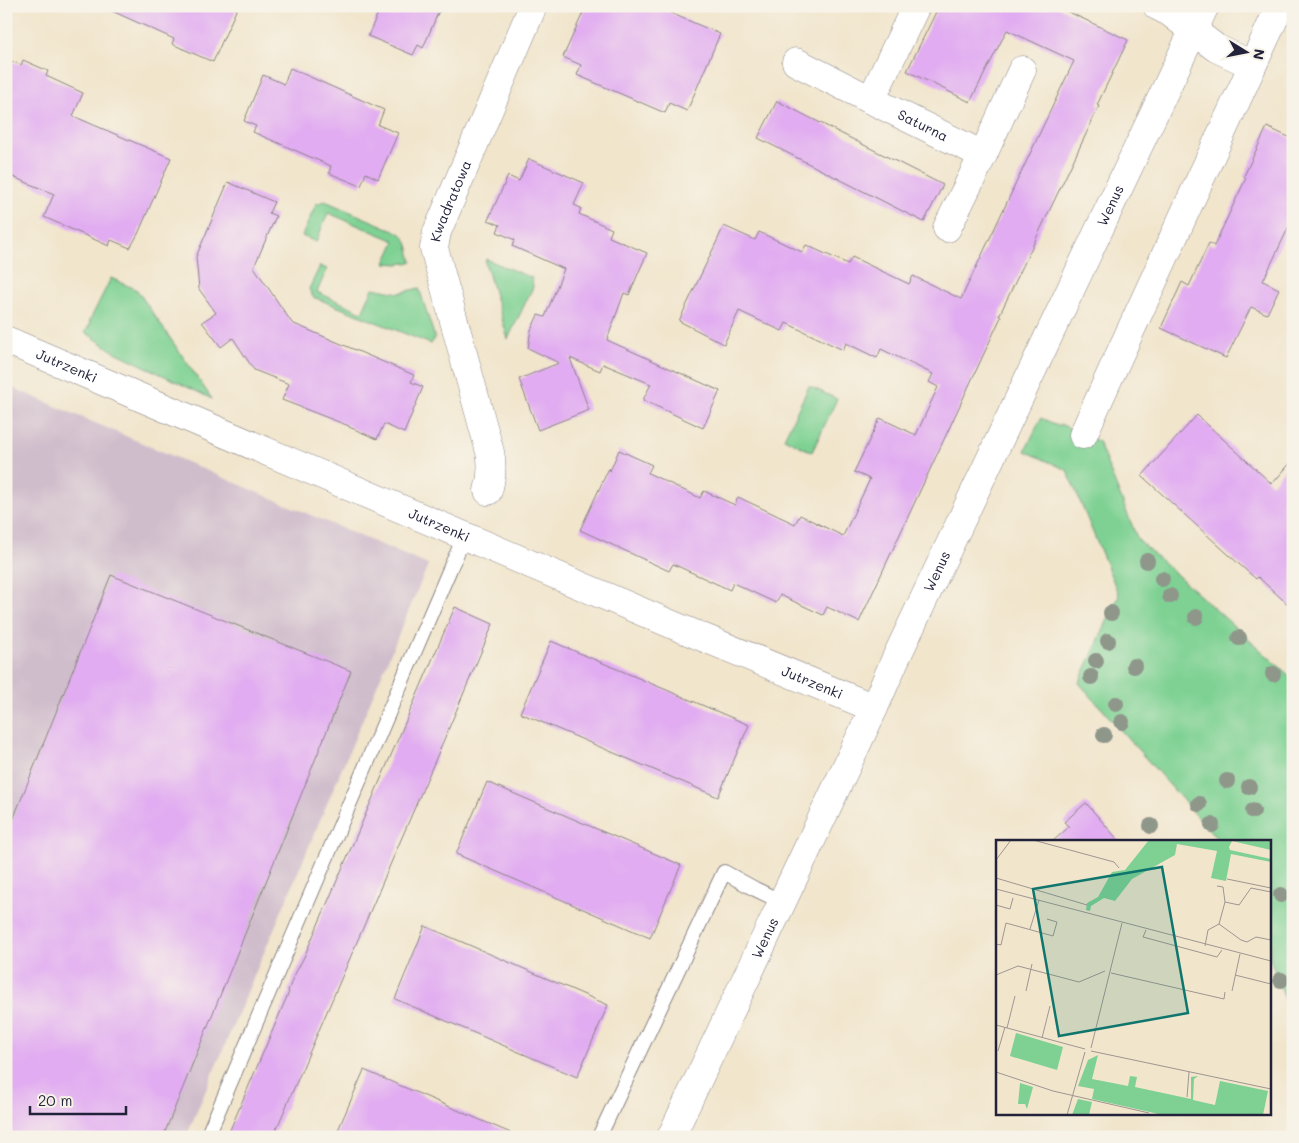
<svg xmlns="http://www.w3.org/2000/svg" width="1299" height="1143" viewBox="0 0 1299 1143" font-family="Mali,sans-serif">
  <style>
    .industrial { fill: #d0bdcc }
    .green { fill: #7ed193; stroke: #507a67 }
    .building { fill: #e1acf1 }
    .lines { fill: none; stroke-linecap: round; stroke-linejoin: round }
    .service-casing { stroke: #8a8484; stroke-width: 16 }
    .minor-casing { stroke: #8a8484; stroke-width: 29 }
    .service { stroke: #fff; stroke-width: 14 }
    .minor { stroke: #fff; stroke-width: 28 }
    .tree { fill: #8f978b }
    .labels { text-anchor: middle; stroke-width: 4.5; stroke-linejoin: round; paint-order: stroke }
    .street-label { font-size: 14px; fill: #22223b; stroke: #f7f3e8 }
    .inset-road { fill: none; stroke: #9e9792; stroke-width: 1 }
    .view { fill: #0f766e; fill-opacity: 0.15; stroke: #0f766e; stroke-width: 2.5 }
    .inset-edge { fill: none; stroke: #22223b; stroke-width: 2.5 }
  </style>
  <rect width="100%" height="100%" fill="#f7f3e8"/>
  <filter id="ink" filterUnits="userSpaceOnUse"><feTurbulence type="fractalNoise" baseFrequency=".02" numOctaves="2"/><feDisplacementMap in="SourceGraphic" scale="10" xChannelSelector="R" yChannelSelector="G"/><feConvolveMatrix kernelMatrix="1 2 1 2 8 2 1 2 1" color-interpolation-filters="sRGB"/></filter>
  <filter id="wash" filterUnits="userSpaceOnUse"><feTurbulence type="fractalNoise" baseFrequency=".0096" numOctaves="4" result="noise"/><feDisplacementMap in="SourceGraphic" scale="20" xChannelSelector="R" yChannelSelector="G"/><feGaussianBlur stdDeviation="1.12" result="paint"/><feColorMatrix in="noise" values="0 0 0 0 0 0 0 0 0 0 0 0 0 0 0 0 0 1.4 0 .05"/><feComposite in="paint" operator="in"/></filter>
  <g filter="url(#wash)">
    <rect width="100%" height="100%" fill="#f1e5cc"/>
    <path class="industrial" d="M6 385 428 565 186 1137H6Z"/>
    <path class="green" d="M325 201 400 233C409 240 409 251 412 262L398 264 385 263 395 241 328 213 316 242 302 236 316 204Z
      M486 259 532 278 533 287 508 339 485 262Z
      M320 266 327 269 317 292 362 312 373 288 399 293 419 288 435 338 431 344 313 297 309 289Z
      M111 278 137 290 212 399 113 351 85 332 91 323 89 322Z
      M809 386 837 399 812 452 784 438Z
      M1041 418 1059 426 1060 424 1098 441 1138 540 1293 679V1021L1270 958V842H1220L1079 683 1119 595 1067 470 1025 451Z"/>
    <g id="blocks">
      <path class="building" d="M101 6H238L213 62 172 44 174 39Z
        M381 6H441L423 48 418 45 413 55 368 36Z
        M586 6H654L720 34 687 111 669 103 665 113 577 75 581 65 563 57Z
        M939 6H1056L1128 40 1097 105 1099 106 1087 132 999 316 1001 317 859 622 827 607 823 615 780 595 776 603 733 583 730 590 673 564 669 571 580 530 609 468 610 471 619 450 652 465 648 473 700 498 704 491 735 505 738 497 795 524 800 515 843 536 870 479 854 472 880 418 916 435 938 387 929 382 933 374 881 349 877 358 846 343 843 350 786 323 782 331 739 311 724 344 679 321 724 226 755 240 759 232 802 252 806 245 848 264 852 257 909 284 913 276 961 299 1074 61 1007 30 970 102 907 71Z
        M6 59 21 65 23 60 48 71 46 76 83 93 73 116 171 158 138 234 130 248 111 240 109 246 44 217 54 194 6 174Z
        M290 68 384 110 378 125 398 133 378 179 366 173 361 186 329 173 331 166 253 132 256 126 244 121 263 75 284 84Z
        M777 101 943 185 924 222 758 138Z
        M1267 127 1293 139V218L1263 281 1279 289 1267 314 1251 307 1226 358 1161 328 1182 282 1189 286 1209 243 1214 246 1246 178 1244 176Z
        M529 159 584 183 574 205 581 208 579 214 612 229 609 237 647 253 629 295 624 293 607 340 720 391 703 428 643 400 651 384 603 364 600 371 570 358 589 410 538 430 519 379 559 363 528 348 531 330 538 315 545 317 564 269 512 246 515 240 497 232 500 225 488 220 508 176 519 181Z
        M228 182 274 202 269 213 276 216 254 267 292 323 414 375 411 382 423 387 404 433 384 424 377 439 349 427V426L282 400 289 384 254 370 233 338 221 347 202 322 216 313 199 289 196 257Z
        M1197 415 1272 484 1293 460V609L1258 577 1256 579 1239 564 1142 476Z
        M111 575 351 671 163 1137H6V837Z
        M455 607 493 624 440 749 273 1137H227L289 992 288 991 293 978 304 957Z
        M551 641 749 725 718 797 520 713Z
        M487 782 681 865 650 938 456 854Z
        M1086 803 1120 842H1052L1069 827 1064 822Z
        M425 926 608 1005 577 1077 395 999Z
        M364 1070 520 1137H335Z"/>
    </g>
  </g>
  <g filter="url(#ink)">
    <use href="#blocks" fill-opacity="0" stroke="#8a8484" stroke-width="1"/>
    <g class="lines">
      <defs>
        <path id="service" d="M207 1137 452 564 465 536
          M599 1137 724 872 755 889 782 902"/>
        <g id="minor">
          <path id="s1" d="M916 6 871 100 983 155 1022 70"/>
          <path d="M1157 6 1169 12 1216 48 1252 65"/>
          <path d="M796 62 871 100"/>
          <path d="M947 228 983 155"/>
          <path id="s2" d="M6 340 673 625 874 708"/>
          <path d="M1083 435 1111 373 1280 6"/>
          <path id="s3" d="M488 491C492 477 493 466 490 452L434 248 437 232 533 6"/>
          <path id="s4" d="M671 1137 874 708 895 660 1205 6"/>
        </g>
      </defs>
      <use href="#service" class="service-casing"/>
      <use href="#minor" class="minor-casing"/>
      <use href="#service" class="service"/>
      <use href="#minor" class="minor"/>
    </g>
    <g class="tree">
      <circle cx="1147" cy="561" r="8"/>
      <circle cx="1162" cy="579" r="8"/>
      <circle cx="1170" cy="596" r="8"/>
      <circle cx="1111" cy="613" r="8"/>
      <circle cx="1196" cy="617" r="8"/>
      <circle cx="1239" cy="638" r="8"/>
      <circle cx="1108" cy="641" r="8"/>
      <circle cx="1096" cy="661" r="8"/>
      <circle cx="1134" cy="666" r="8"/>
      <circle cx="1273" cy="674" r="8"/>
      <circle cx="1091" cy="677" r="8"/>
      <circle cx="1116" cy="704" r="8"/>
      <circle cx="1122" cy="722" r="8"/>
      <circle cx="1104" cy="735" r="8"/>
      <circle cx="1227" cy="781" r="8"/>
      <circle cx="1249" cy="787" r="8"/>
      <circle cx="1199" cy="804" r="8"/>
      <circle cx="1253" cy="811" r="8"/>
      <circle cx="1212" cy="825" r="8"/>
      <circle cx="1151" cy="826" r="8"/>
      <circle cx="1281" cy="895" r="8"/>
      <circle cx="1281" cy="980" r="8"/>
    </g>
  </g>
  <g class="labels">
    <g class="street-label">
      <text dy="5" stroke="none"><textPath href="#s1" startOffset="162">Saturna</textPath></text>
      <text dy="5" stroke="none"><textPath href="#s3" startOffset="301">Kwadratowa</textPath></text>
      <text dy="5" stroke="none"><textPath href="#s4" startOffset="1030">Wenus</textPath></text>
      <text dy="5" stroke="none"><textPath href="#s2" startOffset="66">Jutrzenki</textPath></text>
      <text dy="5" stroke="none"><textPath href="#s2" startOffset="471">Jutrzenki</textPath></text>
      <text dy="5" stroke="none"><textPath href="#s4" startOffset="625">Wenus</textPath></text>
      <text dy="5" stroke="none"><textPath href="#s2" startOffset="876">Jutrzenki</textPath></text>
      <text dy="5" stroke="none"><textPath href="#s4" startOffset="220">Wenus</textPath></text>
    </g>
  </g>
  <g transform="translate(996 840)">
    <rect width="275" height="275" fill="#f1e5cc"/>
    <path d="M153 0H275V10L236 1 233 7 234 10 275 19V22L235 14 230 41 215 38 221 11 181 4 179 15 136 39 119 61 108 58 95 66 94 71 90 70 91 63 102 57 116 32 129 30ZM20 193 67 207 61 230 14 216ZM102 215 96 239 132 246 134 236 141 237 139 247 195 259V237L202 236 198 239 197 260 219 265 224 241 272 251 267 275H167L96 259 98 249 82 246 92 220ZM24 243 37 247 31 269 29 264H22ZM82 259 96 262 93 275H76Z" fill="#7ed193"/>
    <path class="inset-road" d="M37 0 118 22 123 28M0 20 15 0M0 38 91 65M231 39 275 48M221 46 227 47 229 62M0 49 275 121M275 52 255 48 243 65 229 62 223 84 245 100 251 102 260 97 275 100M0 65 14 69 17 58M34 89 43 60M150 90 147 97 221 117 226 110M0 104 5 105 10 83 57 96 61 82 51 79M209 106 212 90 223 84M115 133 228 159 229 152M0 135 22 126 83 142 109 131M239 135 275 144M30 151 36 124M236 151 244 114M0 185 89 209M11 188 19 156M46 198 54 166M95 208 126 83M2 211 9 187M95 211 275 249M0 232 57 251 153 273M191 257 193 232M71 275 89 212"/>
    <path class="view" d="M166 27 192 173 63 196 37 49Z"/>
    <rect width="275" height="275" class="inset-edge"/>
  </g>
  <rect width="1299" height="1143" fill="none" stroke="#f7f3e8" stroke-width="25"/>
  <g transform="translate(1246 52) rotate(100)" stroke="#f7f3e8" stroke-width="4" paint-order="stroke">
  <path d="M0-4L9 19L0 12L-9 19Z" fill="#22223b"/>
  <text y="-8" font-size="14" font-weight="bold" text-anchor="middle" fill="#22223b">N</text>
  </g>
  <path d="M30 1106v8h96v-8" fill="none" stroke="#22223b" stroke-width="2.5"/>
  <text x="38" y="1106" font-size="15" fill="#22223b" stroke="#f7f3e8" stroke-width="4" paint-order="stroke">20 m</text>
</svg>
